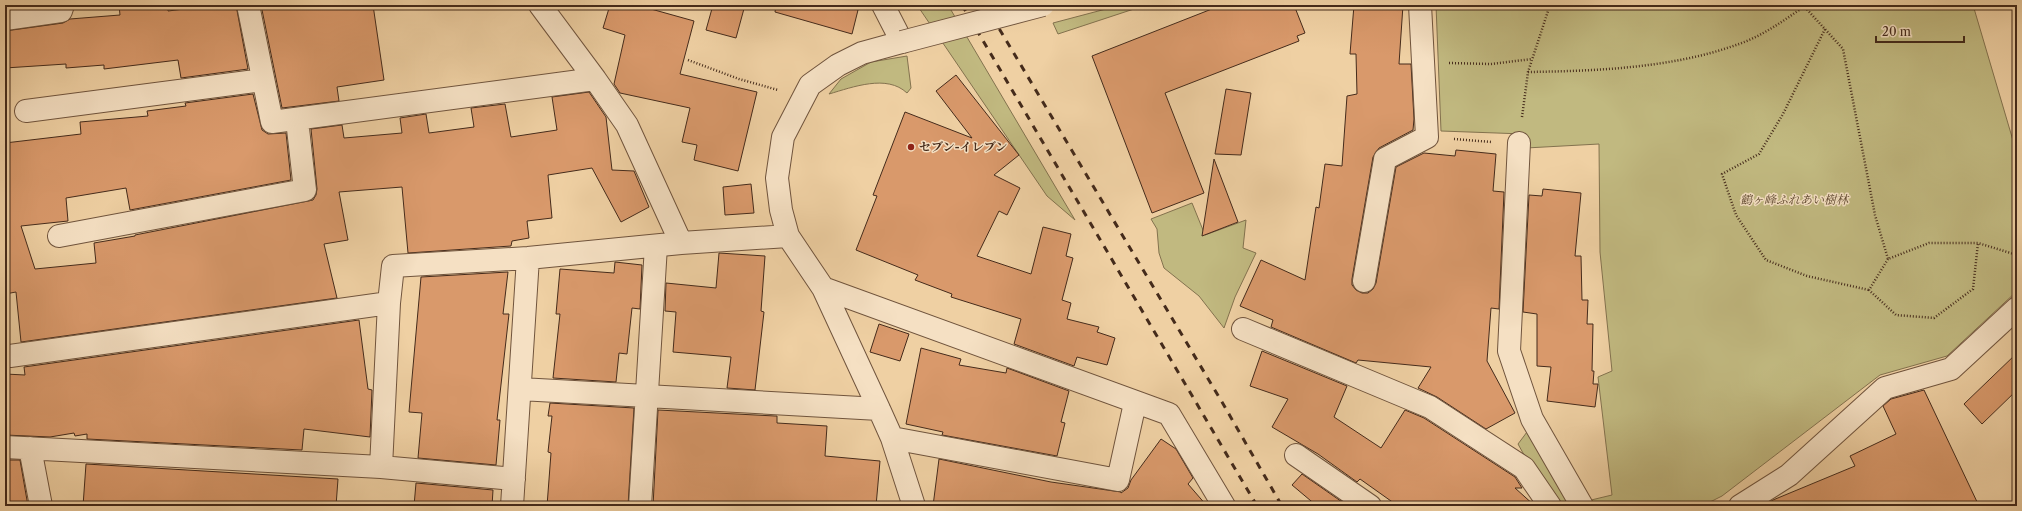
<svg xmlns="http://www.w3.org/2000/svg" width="2022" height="511" viewBox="0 0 2022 511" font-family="'Libre Caslon Text','Noto Serif JP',serif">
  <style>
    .green { fill: #c1b980; stroke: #83724e }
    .building { fill: #d9996b; stroke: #452b1b }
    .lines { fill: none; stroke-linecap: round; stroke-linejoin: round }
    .minor-casing { stroke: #70543d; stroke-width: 24 }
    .path { stroke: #452b1b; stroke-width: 2.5; stroke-dasharray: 1 2; stroke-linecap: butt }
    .minor { stroke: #f5e0c3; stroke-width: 22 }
    .rail { stroke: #452b1b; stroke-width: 3; stroke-dasharray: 7 7; stroke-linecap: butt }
    .minor-bridge-casing { stroke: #70543d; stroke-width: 24; stroke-linecap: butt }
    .minor-bridge { stroke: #f5e0c3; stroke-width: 22 }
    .poi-dot { fill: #8f2418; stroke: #f5e0c3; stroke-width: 1.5 }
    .labels { text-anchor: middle; stroke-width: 3; stroke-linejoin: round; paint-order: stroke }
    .poi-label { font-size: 12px; font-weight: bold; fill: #452b1b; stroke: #f5e0c3; text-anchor: start }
    .park-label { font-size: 12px; font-style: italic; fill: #5e472f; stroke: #f5e0c3 }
  </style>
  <rect width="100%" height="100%" fill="#efd0a3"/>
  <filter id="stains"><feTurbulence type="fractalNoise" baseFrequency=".005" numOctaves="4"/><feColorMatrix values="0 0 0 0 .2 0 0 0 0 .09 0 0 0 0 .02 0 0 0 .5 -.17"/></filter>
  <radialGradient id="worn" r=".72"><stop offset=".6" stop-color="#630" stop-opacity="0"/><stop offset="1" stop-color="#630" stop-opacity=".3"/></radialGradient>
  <path class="green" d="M917 5H948L1075 220 1047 196Z
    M1121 5H1146L1058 34 1053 23Z
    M1436 5H1973L2017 154V291L1947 356 1880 375 1722 496 1702 506H1591L1587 501 1612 495 1598 377 1612 371 1600 252 1599 144 1526 148 1524 134 1441 131Z
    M907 56 911 88 907 93C887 74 853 87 829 94L841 79 871 62Z
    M1192 203 1205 235 1246 220 1243 248 1256 253 1235 297 1224 328 1199 296 1164 268 1159 253 1157 229 1151 219Z
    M1530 428 1571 506H1560L1544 480 1523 453 1518 444Z"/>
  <path class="building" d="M119 5H168V11L216 5H236L248 69 181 78 178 60 104 69V65L66 68V64L5 68V31L63 23 70 19 120 15Z
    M261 5H373L384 80 337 87 339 101 282 108Z
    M610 5H652L651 9 694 21 680 74 757 92 738 171 694 160 697 145 682 142 690 108 620 93 614 84 625 35 603 28Z
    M713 5H745L736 38 706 30Z
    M776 5H842L858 10 852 34 775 12Z
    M1222 5H1294L1305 33 1297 36 1299 41 1165 93 1204 193 1152 213 1092 56Z
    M1354 5H1403L1399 64H1411L1414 119 1413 130 1379 148 1373 157 1352 279V285L1356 290 1362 293H1368L1373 289 1376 283 1396 167 1424 153 1455 156 1456 150 1496 154 1493 191 1504 192 1499 309 1491 308 1487 361 1515 413 1486 429 1437 397 1418 388 1431 367 1358 360 1356 363 1271 327 1273 320 1240 306 1261 260 1305 280 1316 207 1319 208 1325 164 1342 166 1347 96 1357 94 1356 54H1350Z
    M956 75 1019 155 994 175 1020 188 1007 215 999 211 977 256 1031 274 1043 227 1071 234 1066 256 1073 258 1062 300 1071 303 1067 319 1099 327 1097 332 1115 338 1107 365 1077 357 1074 366 1014 344 1021 319 951 297 952 294 915 280 918 275 856 250 877 196 873 195 905 112 972 138 936 91Z
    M1226 89 1251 93 1241 155 1215 154Z
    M589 92 606 117 612 170 634 171 649 207 621 222 592 168 548 175 552 218 527 221 529 238 512 241 511 246 408 253 402 187 339 192 348 240 324 244 337 298 21 342 16 292 5 294V143L81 134 80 122 148 116 147 111 186 106 185 103 253 94 262 130 268 134 286 133 291 180 130 210 126 188 66 198 68 221 21 226 35 269 96 263 94 243 135 236V235L313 200 316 195 317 189 311 129 342 125 344 138 402 133 400 118 426 114 429 133 474 127 471 108 505 104 511 137 557 130 552 97Z
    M1214 159 1238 222 1202 236Z
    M751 184 754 213 725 215 723 187Z
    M1543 189 1581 193 1575 256H1581L1582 300H1588L1587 324H1593L1592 371H1594L1593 384H1598L1595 407 1547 401 1551 367 1537 366V314L1523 312 1529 195 1542 196Z
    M719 253 765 256 761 311 764 312 755 390 727 388 731 357 673 352 676 312 665 311 666 283 716 288Z
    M615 262 642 265 640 309 632 308 627 354 619 353 616 382 553 378 560 314H556L560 269 614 273Z
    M508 272 503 314H509L497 420H500L496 465 418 458 422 413 409 412 421 277Z
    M359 320 368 389 372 390 370 437 304 429 302 450 87 439V434L75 436 74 433 50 437 5 435V374L25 375 24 367Z
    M879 324 909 334 900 361 870 352Z
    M921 348 961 359 959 365 1006 373 1007 368 1069 391 1061 422 1065 423 1057 456 942 435 943 432 906 424Z
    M1262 351 1347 386 1334 417 1381 448 1405 410 1424 418 1515 477 1522 488H1515L1535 506H1398L1360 479 1357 482 1318 454 1272 427 1288 399 1250 386Z
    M2017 353V390L1982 424 1964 404Z
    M1924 390 1979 506H1763L1773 500 1855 466 1850 456 1896 434 1883 406 1891 399Z
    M550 403 634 408 628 506H547L551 453 548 452 552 416H548Z
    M658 410 775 416H777V423L827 426 825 456 880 461 876 506H653Z
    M1161 439 1176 449 1193 478 1188 484 1207 506H933L939 459 1051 482 1121 492V493L1128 488 1131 480Z
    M5 460H20L28 506H5Z
    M86 464 338 479 336 506H83Z
    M1302 474 1345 504 1344 506H1317L1292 485Z
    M416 483 493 490 492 506H414Z"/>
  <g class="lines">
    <defs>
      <path id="minor" d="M248 5 272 122 595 79 627 125 681 243
        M540 5 595 79
        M883 5 902 42 862 53 838 65 810 85 783 137 777 178 781 210 788 236 823 288 879 409 892 438 914 506
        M5 19 61 11 63 5
        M26 111 262 80
        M1519 143 1509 351 1532 419 1582 506
        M59 236 305 190 297 120
        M1364 281 1385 159 1427 137 1420 5
        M823 288 1169 414 1224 506
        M1243 329 1430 407 1524 468 1550 506
        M10 356 389 303
        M520 389 879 409
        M892 438 1118 480 1135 403
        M5 447 381 467 514 479
        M30 448 41 506
        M1296 455 1370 506
        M381 467 389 303 393 266 528 258 681 243 788 236
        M512 506 528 258
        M640 506 656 246
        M1740 506 1789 475 1885 388 1951 369 2017 308"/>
    </defs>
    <use href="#minor" class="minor-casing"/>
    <path class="path" d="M1803 5 1843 49 1875 215 1888 259 1929 243H1978L2017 255
      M1825 29 1783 114 1759 154 1722 174 1736 215 1766 260 1807 276 1869 290
      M688 60 739 79 778 90
      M1449 63 1491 64 1532 59
      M1528 72C1596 71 1672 68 1736 45 1761 37 1783 21 1805 6
      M1522 117 1528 72 1550 5
      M1454 139 1492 142
      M1888 259 1869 290 1896 315 1934 318 1973 289 1978 243"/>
    <use href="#minor" class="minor"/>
    <path class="rail" d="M962 5 1257 506
      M985 5 1222 402 1282 506"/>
    <defs>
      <path id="minor-bridge" d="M902 42 1043 5"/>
    </defs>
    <use href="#minor-bridge" class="minor-bridge-casing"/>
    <use href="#minor-bridge" class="minor-bridge"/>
  </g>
  <circle class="poi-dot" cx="911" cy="147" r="4"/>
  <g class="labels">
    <g class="poi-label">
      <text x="919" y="151">セブン-イレブン</text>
    </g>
    <g class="park-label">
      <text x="1794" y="204">鶴ヶ峰ふれあい樹林</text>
    </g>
  </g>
  <rect width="2022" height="511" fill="none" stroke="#efd0a3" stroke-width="20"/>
  <rect x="6" y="6" width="2010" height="499" fill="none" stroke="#452b1b" stroke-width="2"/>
  <rect x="10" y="10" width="2002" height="491" fill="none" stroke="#452b1b"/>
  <path d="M1876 36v6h88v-6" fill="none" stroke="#452b1b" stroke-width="2"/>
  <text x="1882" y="36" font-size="12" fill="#452b1b" stroke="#f5e0c3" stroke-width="3" paint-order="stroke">20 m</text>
  <rect width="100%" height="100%" filter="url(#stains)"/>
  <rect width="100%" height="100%" fill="url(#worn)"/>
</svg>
